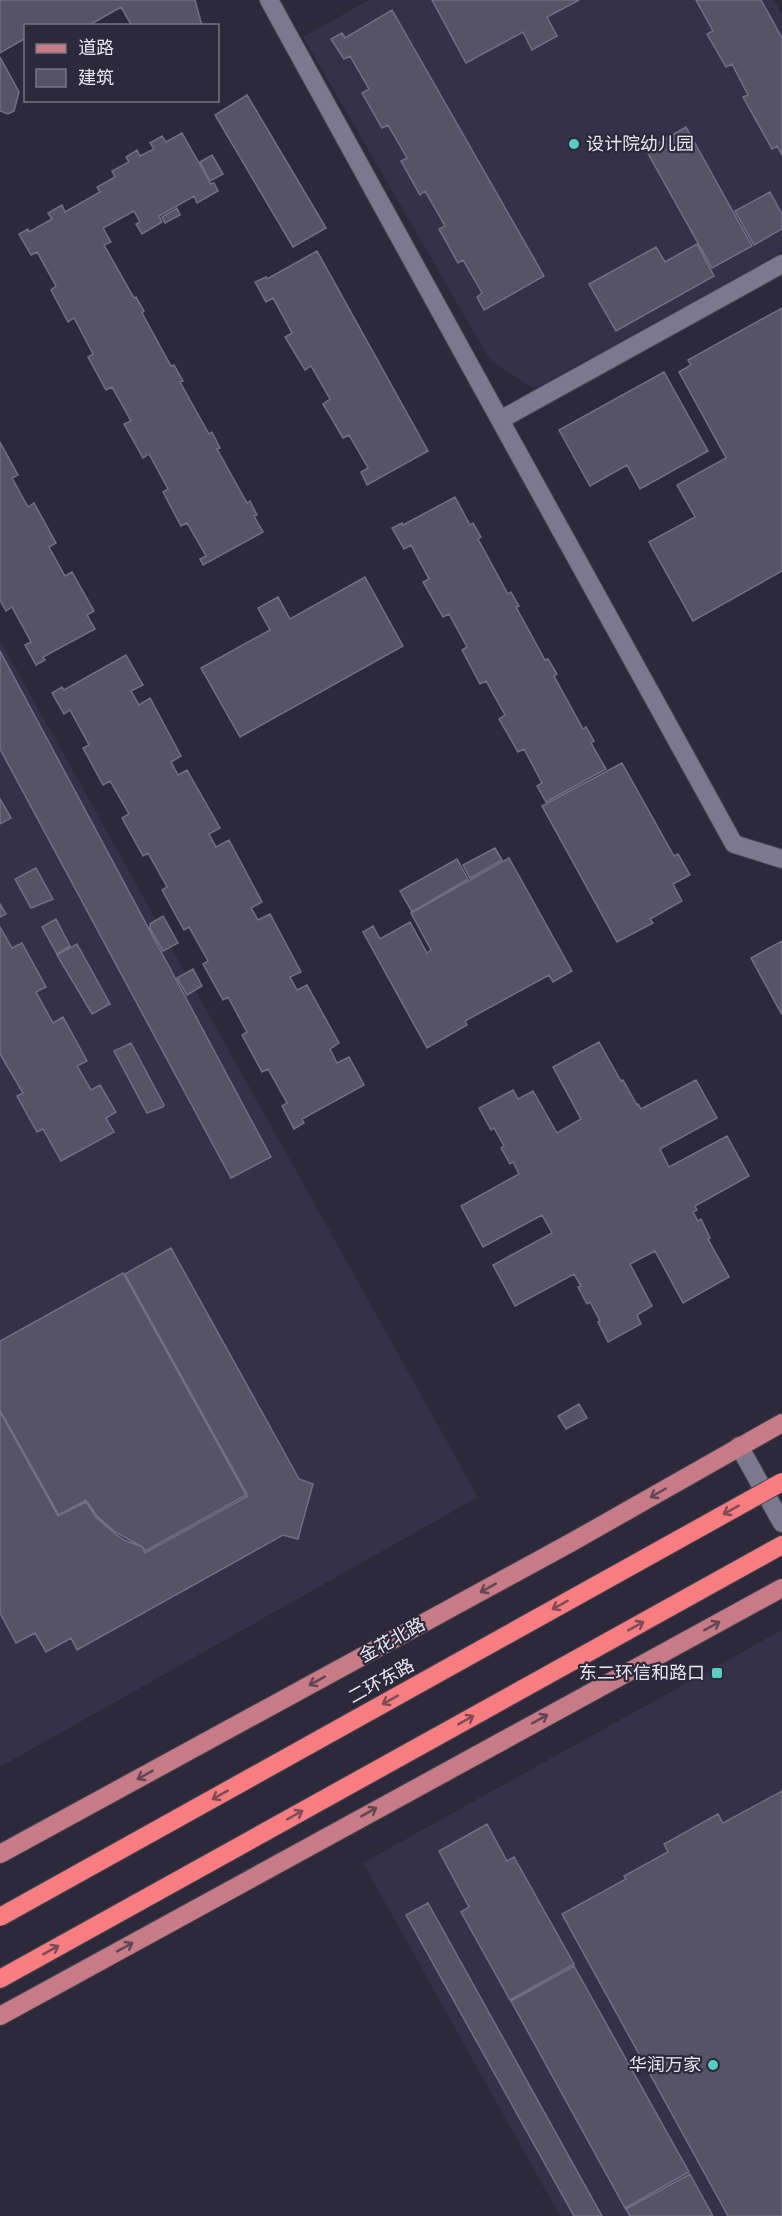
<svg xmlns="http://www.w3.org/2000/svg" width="782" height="2216" viewBox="0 0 782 2216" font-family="'Public Sans','Noto Sans SC',sans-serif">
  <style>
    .built { fill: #353149 }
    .building { fill: #565367; stroke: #726f84; stroke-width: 1.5 }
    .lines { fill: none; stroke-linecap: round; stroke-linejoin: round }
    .minor-casing { stroke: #484454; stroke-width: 20 }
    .major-casing { stroke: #484454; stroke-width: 20 }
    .highway-casing { stroke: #484454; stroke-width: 20 }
    .minor { stroke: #7c788e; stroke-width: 18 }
    .major { stroke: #c67b86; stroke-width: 18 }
    .highway { stroke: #f87d81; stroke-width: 18 }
    .highway-bridge-casing { stroke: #484454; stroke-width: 20; stroke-linecap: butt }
    .highway-bridge { stroke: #f87d81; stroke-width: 18 }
    .oneway { stroke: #624655 }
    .oneway2 { stroke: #7e4b57 }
    .poi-dot { fill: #58cec0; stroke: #2c293b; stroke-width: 2 }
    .labels { text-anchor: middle; stroke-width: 4.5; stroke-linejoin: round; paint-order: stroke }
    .poi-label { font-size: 18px; fill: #e8e6f2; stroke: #2c293b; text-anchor: end }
    .street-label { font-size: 18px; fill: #e8e6f2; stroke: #2c293b }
  </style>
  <rect width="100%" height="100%" fill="#2c293b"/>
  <path class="built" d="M369 0H774L782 15V252L534 389 490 360 303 37Z
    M0 640 478 1497 0 1767Z
    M782 1630V2216H560L363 1863Z"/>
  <path class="building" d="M0 0H195L202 26H132L121 7 91 24 92 26H26V41L24 39 0 53Z
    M432 0H579L547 17 557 36 532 50 523 32 466 63Z
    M696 0H761L782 38V155L777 146 772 149 743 97 748 95 732 64 726 67 707 34 713 31Z
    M392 10 544 276 484 310 477 297 482 293 463 260 458 263 439 229 445 226 425 191 420 195 401 161 407 158 388 125 382 128 362 93 369 89 350 56 344 59 331 39 342 33 345 38Z
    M0 57 19 92 14 111 8 114 0 111Z
    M247 95 326 228 293 247 215 115Z
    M686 127 752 246 712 268 646 150Z
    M182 133 211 184 214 183 218 191 197 203 194 196 159 216 162 222 142 234 136 224 140 222 134 211 103 228 111 242 104 245 134 298 136 297 144 311 142 313 171 366 174 365 183 381 180 382 209 434 212 432 220 448 217 449 247 503 250 501 257 515 254 516 263 532 203 565 200 559 206 556 187 523 181 526 163 492 168 489 149 454 143 458 124 424 131 421 112 387 106 390 88 357 93 354 74 318 68 322 51 290 56 286 37 252 31 255 19 234 28 229 29 232 52 219 48 213 62 205 65 212 100 192 97 187 115 177 112 171 129 162 126 157 137 150 140 156 154 149 150 143 162 136 166 142Z
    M212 155 223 174 210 181 200 162Z
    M770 192 782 214V229L754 245 735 211Z
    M177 208 180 215 165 223 162 217Z
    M697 244 714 276 616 331 589 284 656 247 665 262Z
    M317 251 428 451 367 485 361 472 368 468 349 435 343 438 323 404 330 399 311 366 305 370 285 337 292 333 273 298 266 302 255 282 266 277 267 279Z
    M782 308V571L693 621 649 542 695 517 677 485 726 458 679 372 691 365 688 360Z
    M664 372 708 451 640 489 627 465 590 486 559 430Z
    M0 442 18 475 12 478 28 507 34 503 56 543 49 547 65 576 72 572 94 611 87 615 95 629 43 657 45 660 36 665 25 645 31 642 12 607 6 611 0 600Z
    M455 497 470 525 473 523 481 537 478 539 508 594 511 592 519 606 516 607 545 660 548 659 557 674 554 676 583 729 586 727 594 741 591 743 606 769 546 802 537 786 542 783 524 749 518 752 499 719 505 715 486 681 480 684 462 650 467 647 449 614 443 617 423 582 429 579 411 545 404 549 392 528 402 523 403 525Z
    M365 577 403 646 240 737 201 668 270 630 258 608 278 597 290 619Z
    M0 651 271 1157 231 1178 0 749Z
    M126 655 143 685 131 691 139 705 150 698 181 756 171 762 178 775 187 770 220 828 209 834 216 847 229 840 262 902 251 908 258 920 270 914 301 972 290 977 297 990 307 985 339 1043 330 1049 337 1063 349 1057 364 1085 302 1119 304 1123 294 1129 282 1106 287 1103 268 1069 262 1072 242 1035 247 1032 228 997 223 1000 203 964 208 961 189 927 184 930 162 890 167 887 148 853 143 856 122 818 129 814 110 781 103 785 83 748 89 745 70 710 64 714 52 693 62 687 64 690Z
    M622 763 674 856 678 854 690 875 673 884 682 901 650 919 653 923 617 942 542 806Z
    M0 799 11 818 0 824Z
    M495 848 502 860 470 878 463 865Z
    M509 858 572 971 553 982 549 975 465 1021 467 1025 427 1048 363 932 373 926 380 939 410 922 427 953 431 950 411 913Z
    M457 859 468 879 412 912 400 891Z
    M36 868 53 899 31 908 15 879Z
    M0 904 6 914 0 917Z
    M163 916 178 943 163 951 150 928V924Z
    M56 919 70 946 57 954 42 927Z
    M0 927 12 948 22 943 46 987 36 992 53 1023 63 1017 87 1061 77 1066 91 1090 100 1085 116 1112 106 1118 114 1132 61 1161 43 1129 37 1132 17 1096 23 1093 0 1054Z
    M782 941V1015L751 958Z
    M77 944 110 1004 92 1014 57 955Z
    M193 969 202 986 187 995 177 978Z
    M599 1042 621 1081 623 1080 637 1105 638 1104 641 1109 696 1080 717 1118 660 1149 669 1167 727 1136 749 1176 695 1206 697 1210 693 1212 698 1221 701 1219 710 1238 708 1239 729 1277 683 1303 655 1251 630 1264 652 1306 637 1315 641 1324 608 1342 598 1322 600 1321 590 1302 587 1304 578 1287 581 1286 574 1274 515 1306 493 1265 552 1233 542 1215 483 1247 461 1206 519 1174 513 1162 510 1164 501 1148 504 1146 494 1128 491 1130 479 1108 513 1090 518 1099 533 1091 557 1133 581 1119 553 1067Z
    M131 1043 164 1105 163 1107 147 1113 114 1051Z
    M171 1248 299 1479 313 1484 298 1539 283 1535 77 1650 71 1638 46 1652 35 1633 16 1643 0 1613V1412L58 1516 86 1502 96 1517 114 1533 124 1540 142 1547 145 1553 248 1496 125 1274Z
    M123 1273 246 1495 145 1551 143 1547 115 1532 97 1516 86 1500 59 1515 0 1410V1341Z
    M579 1404 587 1418 566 1429 558 1416Z
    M782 1791V2216H728L562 1914 626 1879 624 1876 668 1852 664 1844 718 1814 723 1823Z
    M487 1824 507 1861 514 1857 574 1964 510 2000 461 1912 469 1907 439 1851Z
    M428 1903 602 2216H574L406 1915Z
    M574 1966 689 2172 625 2208 511 2001Z
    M690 2174 713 2216H630L626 2209Z"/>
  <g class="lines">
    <defs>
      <path id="minor" d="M269 0 500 420 782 264
        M500 420 734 844 782 859
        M739 1446 782 1523"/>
      <path id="major" d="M0 1854 572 1542 782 1423
        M0 2016 782 1588"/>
      <path id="highway" d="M0 1979 782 1545"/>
    </defs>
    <use href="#minor" class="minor-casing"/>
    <use href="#major" class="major-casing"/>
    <use href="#highway" class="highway-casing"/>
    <use href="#minor" class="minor"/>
    <use href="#major" class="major"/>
    <use href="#highway" class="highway"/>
    <defs>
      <path id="highway-bridge" d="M0 1917 782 1482"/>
    </defs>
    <use href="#highway-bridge" class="highway-bridge-casing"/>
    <use href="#highway-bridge" class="highway-bridge"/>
  </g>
  <defs><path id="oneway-shaft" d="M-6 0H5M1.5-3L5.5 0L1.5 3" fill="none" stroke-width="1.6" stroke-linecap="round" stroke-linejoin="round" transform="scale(1.5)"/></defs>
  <g class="oneway">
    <use href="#oneway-shaft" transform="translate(658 1493) rotate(150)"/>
    <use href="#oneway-shaft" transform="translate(488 1588) rotate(151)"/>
    <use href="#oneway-shaft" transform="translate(712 1626) rotate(-29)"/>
    <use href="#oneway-shaft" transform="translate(317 1681) rotate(151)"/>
    <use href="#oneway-shaft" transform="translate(540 1719) rotate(-29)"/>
    <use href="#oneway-shaft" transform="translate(145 1775) rotate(151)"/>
    <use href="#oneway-shaft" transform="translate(369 1812) rotate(-29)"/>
    <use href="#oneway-shaft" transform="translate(125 1947) rotate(-29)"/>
  </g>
  <g class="oneway2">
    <use href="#oneway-shaft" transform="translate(731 1510) rotate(151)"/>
    <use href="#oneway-shaft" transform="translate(560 1605) rotate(151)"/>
    <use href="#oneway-shaft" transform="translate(636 1626) rotate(-29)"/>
    <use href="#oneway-shaft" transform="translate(390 1700) rotate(151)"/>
    <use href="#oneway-shaft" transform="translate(466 1720) rotate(-29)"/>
    <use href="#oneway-shaft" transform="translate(220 1795) rotate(151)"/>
    <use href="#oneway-shaft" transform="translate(295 1815) rotate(-29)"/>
    <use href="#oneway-shaft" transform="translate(51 1950) rotate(-29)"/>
  </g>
  <g class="poi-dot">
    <circle cx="574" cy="144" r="6"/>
    <rect x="711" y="1667" width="12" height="12" rx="3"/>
    <circle cx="713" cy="2065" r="6"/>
  </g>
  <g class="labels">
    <g class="poi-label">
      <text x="586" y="150" text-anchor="start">设计院幼儿园</text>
      <text x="705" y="1679">东二环信和路口</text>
      <text x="701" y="2071">华润万家</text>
    </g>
    <g class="street-label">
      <text transform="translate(392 1640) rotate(-29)" y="6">金花北路</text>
      <text transform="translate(381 1681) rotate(-29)" y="6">二环东路</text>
    </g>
  </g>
  <rect x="24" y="24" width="195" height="78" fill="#2c293b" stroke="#777584" stroke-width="1.5"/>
  <rect x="36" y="44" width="30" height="9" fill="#c67b86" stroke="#777584" stroke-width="1.5"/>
  <text x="78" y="54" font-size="18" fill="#e8e6f2">道路</text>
  <rect x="36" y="69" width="30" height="18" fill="#565367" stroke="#777584" stroke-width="1.5"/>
  <text x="78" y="84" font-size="18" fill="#e8e6f2">建筑</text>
</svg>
